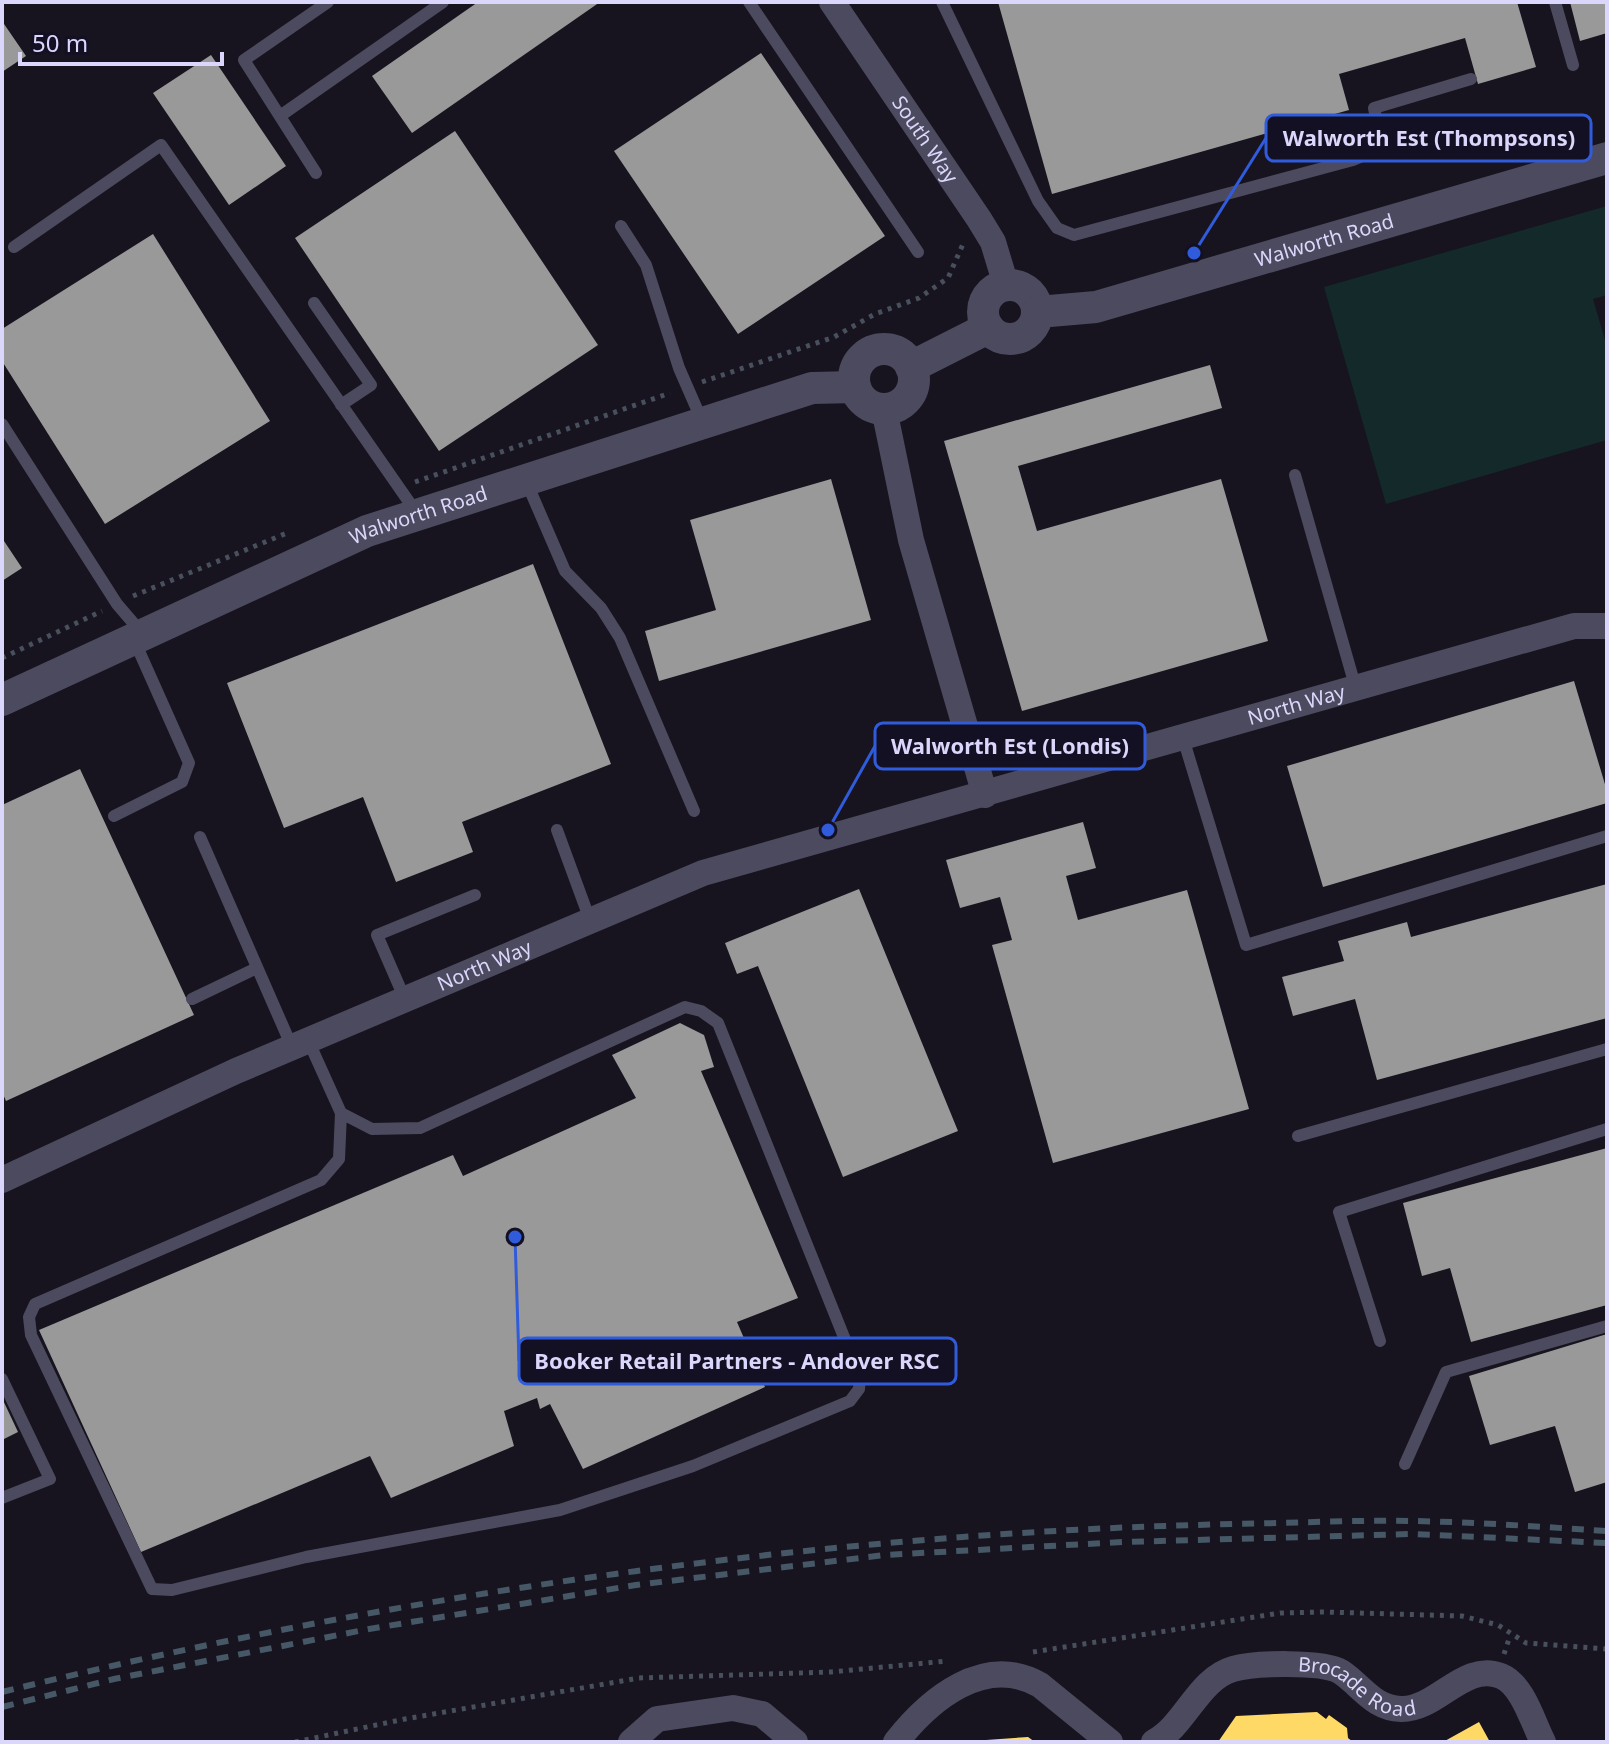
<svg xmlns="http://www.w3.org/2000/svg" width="1609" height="1744" viewBox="0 0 1609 1744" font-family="'Noto Sans',sans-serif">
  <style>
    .green { fill: #14292a }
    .homes { fill: #ffd966 }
    .industry { fill: #999 }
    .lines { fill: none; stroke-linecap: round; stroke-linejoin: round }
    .path { stroke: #47505c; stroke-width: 5; stroke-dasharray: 4 6; stroke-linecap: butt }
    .service { stroke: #4c4a5e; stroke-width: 12 }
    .minor { stroke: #4c4a5e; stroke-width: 26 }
    .tertiary { stroke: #4c4a5e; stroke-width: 32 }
    .rail { stroke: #465766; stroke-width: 6; stroke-dasharray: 12 10; stroke-linecap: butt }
    .labels { text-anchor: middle; stroke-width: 8; stroke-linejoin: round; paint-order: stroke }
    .street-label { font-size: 20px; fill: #dbd6fb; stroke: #141023 }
    .leader { fill: none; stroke: #305cdc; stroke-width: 3 }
    .callout-dot { fill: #305cdc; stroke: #141023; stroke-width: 3 }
    .callout { fill: #141023; stroke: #305cdc; stroke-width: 3 }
    .callout-label { font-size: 22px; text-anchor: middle; font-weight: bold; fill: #dbd6fb }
  </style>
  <rect width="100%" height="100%" fill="#17141f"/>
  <path class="green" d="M1607 206V295L1593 299 1607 347V440L1386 504 1324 287Z"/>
  <path class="homes" d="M1317 1712 1326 1719 1329 1715 1347 1728 1348 1738 1353 1742H1218L1236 1716Z
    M1479 1722 1490 1742H1443Z
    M1028 1737 1035 1742H986V1740Z"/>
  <path class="industry" d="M478 2H600L412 133 372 76Z
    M998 2H1517L1536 67 1478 84 1465 38 1339 74 1349 110 1052 194Z
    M1570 2H1607V33L1580 41Z
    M2 21 26 56 2 72Z
    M761 53 885 236 738 334 614 151Z
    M211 55 286 166 229 205 153 93Z
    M455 131 598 345 439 451 295 238Z
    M153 234 270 421 105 524 2 361V329Z
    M1210 365 1222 408 1018 466 1037 531 1221 479 1268 641 1022 711 944 441Z
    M831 479 871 620 659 681 645 631 716 610 690 520Z
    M2 538 22 568 2 581Z
    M533 564 611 764 462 822 473 852 396 882 363 797 284 828 227 683Z
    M1574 681 1607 791V803L1323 887 1287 766Z
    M80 769 194 1015 6 1101 2 1092V805Z
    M1083 822 1096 868 1066 876 1078 920 1187 890 1249 1109 1053 1163 992 945 1012 940 1000 897 960 908 946 860Z
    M1607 884V1018L1377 1080 1355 999 1293 1016 1282 977 1344 961 1338 941 1407 922 1411 937Z
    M859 889 958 1131 843 1177 758 966 737 974 725 943Z
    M680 1023 704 1035 714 1067 701 1071 798 1298 737 1322 765 1387 583 1469 550 1404 540 1409 537 1398 504 1411 514 1446 391 1498 370 1456 141 1552 39 1330 453 1155 463 1176 636 1098 612 1055Z
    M1607 1148V1305L1471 1342 1450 1268 1422 1276 1403 1203Z
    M1607 1334V1482L1575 1492 1555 1426 1490 1445 1469 1376Z
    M2 1398 18 1432 2 1440Z"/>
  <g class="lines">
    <path class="path" d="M702 382 834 337 875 314 919 298 948 278 963 244
      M415 482 670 393
      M133 596 287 533
      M2 658 102 611
      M1033 1652 1280 1613 1325 1612 1462 1616 1498 1625 1526 1643 1607 1649
      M1504 1654 1510 1636
      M295 1742 405 1719 639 1678 831 1672 947 1661"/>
    <path class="service" d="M749 2 918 252
      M942 2 1038 201 1057 228 1074 235 1353 160 1369 153 1380 138 1374 108 1471 79
      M1555 2 1573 65
      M280 116 443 2
      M316 173 244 60 328 2
      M621 226 646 265 679 368 703 423
      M14 247 161 145 416 512
      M314 303 371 385 341 405
      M2 424 117 604 141 632
      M1295 475 1356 689
      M526 481 565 571 601 608 620 638 694 811
      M1183 738 1246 945 1607 836
      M114 816 182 782 189 763 135 642
      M557 830 590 920
      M200 837 292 1047
      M404 997 377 935 475 895
      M192 999 257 968
      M308 1040 341 1113 372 1129 420 1128 685 1007 701 1011 718 1023 860 1377 859 1389 850 1401 693 1466 560 1510 306 1557 172 1590 152 1589 31 1335 29 1317 35 1304 321 1180 339 1159 341 1113
      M1298 1136 1607 1049
      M1380 1341 1339 1212 1607 1129
      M2 1379 50 1479 2 1498
      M1405 1464 1446 1372 1607 1326"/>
    <g class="minor">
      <path id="s1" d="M832 2 979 219 993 242 1006 285"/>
      <path d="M884 409 911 540 985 795"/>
      <path id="s2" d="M2 1180 236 1071 703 873 1574 626H1607"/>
      <path d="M631 1742 657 1719 733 1708 762 1714 795 1742"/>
      <path d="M896 1742C929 1700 984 1653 1040 1685L1110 1742"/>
      <path id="s3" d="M1154 1742C1185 1726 1198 1679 1233 1669 1253 1663 1323 1661 1341 1672 1362 1686 1373 1708 1401 1709 1437 1710 1464 1661 1501 1676 1523 1685 1533 1723 1543 1742"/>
    </g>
    <g class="tertiary">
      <circle cx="1010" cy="312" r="27"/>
      <path id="s4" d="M1038 312 1096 307 1607 158"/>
      <circle cx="884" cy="379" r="30"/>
      <path d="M911 367 988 328"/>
      <path id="s5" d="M2 700 367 531 812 388 855 387"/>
    </g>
    <path class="rail" d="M2 1692C404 1593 819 1533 1233 1524 1293 1523 1353 1520 1412 1521 1477 1522 1542 1527 1607 1531
      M2 1707 114 1679 369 1629 636 1585 885 1555 1123 1542 1412 1534 1607 1543"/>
  </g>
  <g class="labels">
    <g class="street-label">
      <text dy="7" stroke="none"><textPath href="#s1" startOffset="166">South Way</textPath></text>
      <text dy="7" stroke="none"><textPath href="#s4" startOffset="296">Walworth Road</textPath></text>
      <text dy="7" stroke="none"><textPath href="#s5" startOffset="456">Walworth Road</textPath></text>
      <text dy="7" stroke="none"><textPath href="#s2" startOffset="1382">North Way</textPath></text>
      <text dy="7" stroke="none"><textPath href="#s2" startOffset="528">North Way</textPath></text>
      <text dy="7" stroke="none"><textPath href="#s3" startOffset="240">Brocade Road</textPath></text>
    </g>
  </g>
  <path class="leader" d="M1194 253L1266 138M828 830L875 746M515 1237L519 1361"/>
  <g class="callout-dot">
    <circle cx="1194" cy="253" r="8"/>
    <circle cx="828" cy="830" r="8"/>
    <circle cx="515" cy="1237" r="8"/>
  </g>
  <g class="callout">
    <rect x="1266" y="115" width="325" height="46" rx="8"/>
    <rect x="875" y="723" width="270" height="46" rx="8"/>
    <rect x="519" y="1338" width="437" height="46" rx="8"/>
  </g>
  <g class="callout-label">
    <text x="1429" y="146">Walworth Est (Thompsons)</text>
    <text x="1010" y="754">Walworth Est (Londis)</text>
    <text x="737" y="1369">Booker Retail Partners - Andover RSC</text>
  </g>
  <rect width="1609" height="1744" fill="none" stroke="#dbd6fb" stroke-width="8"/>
  <path d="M20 52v12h202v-12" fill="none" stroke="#dbd6fb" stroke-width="4"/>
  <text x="32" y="52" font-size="24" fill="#dbd6fb" stroke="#141023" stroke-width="6" paint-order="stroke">50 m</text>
</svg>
